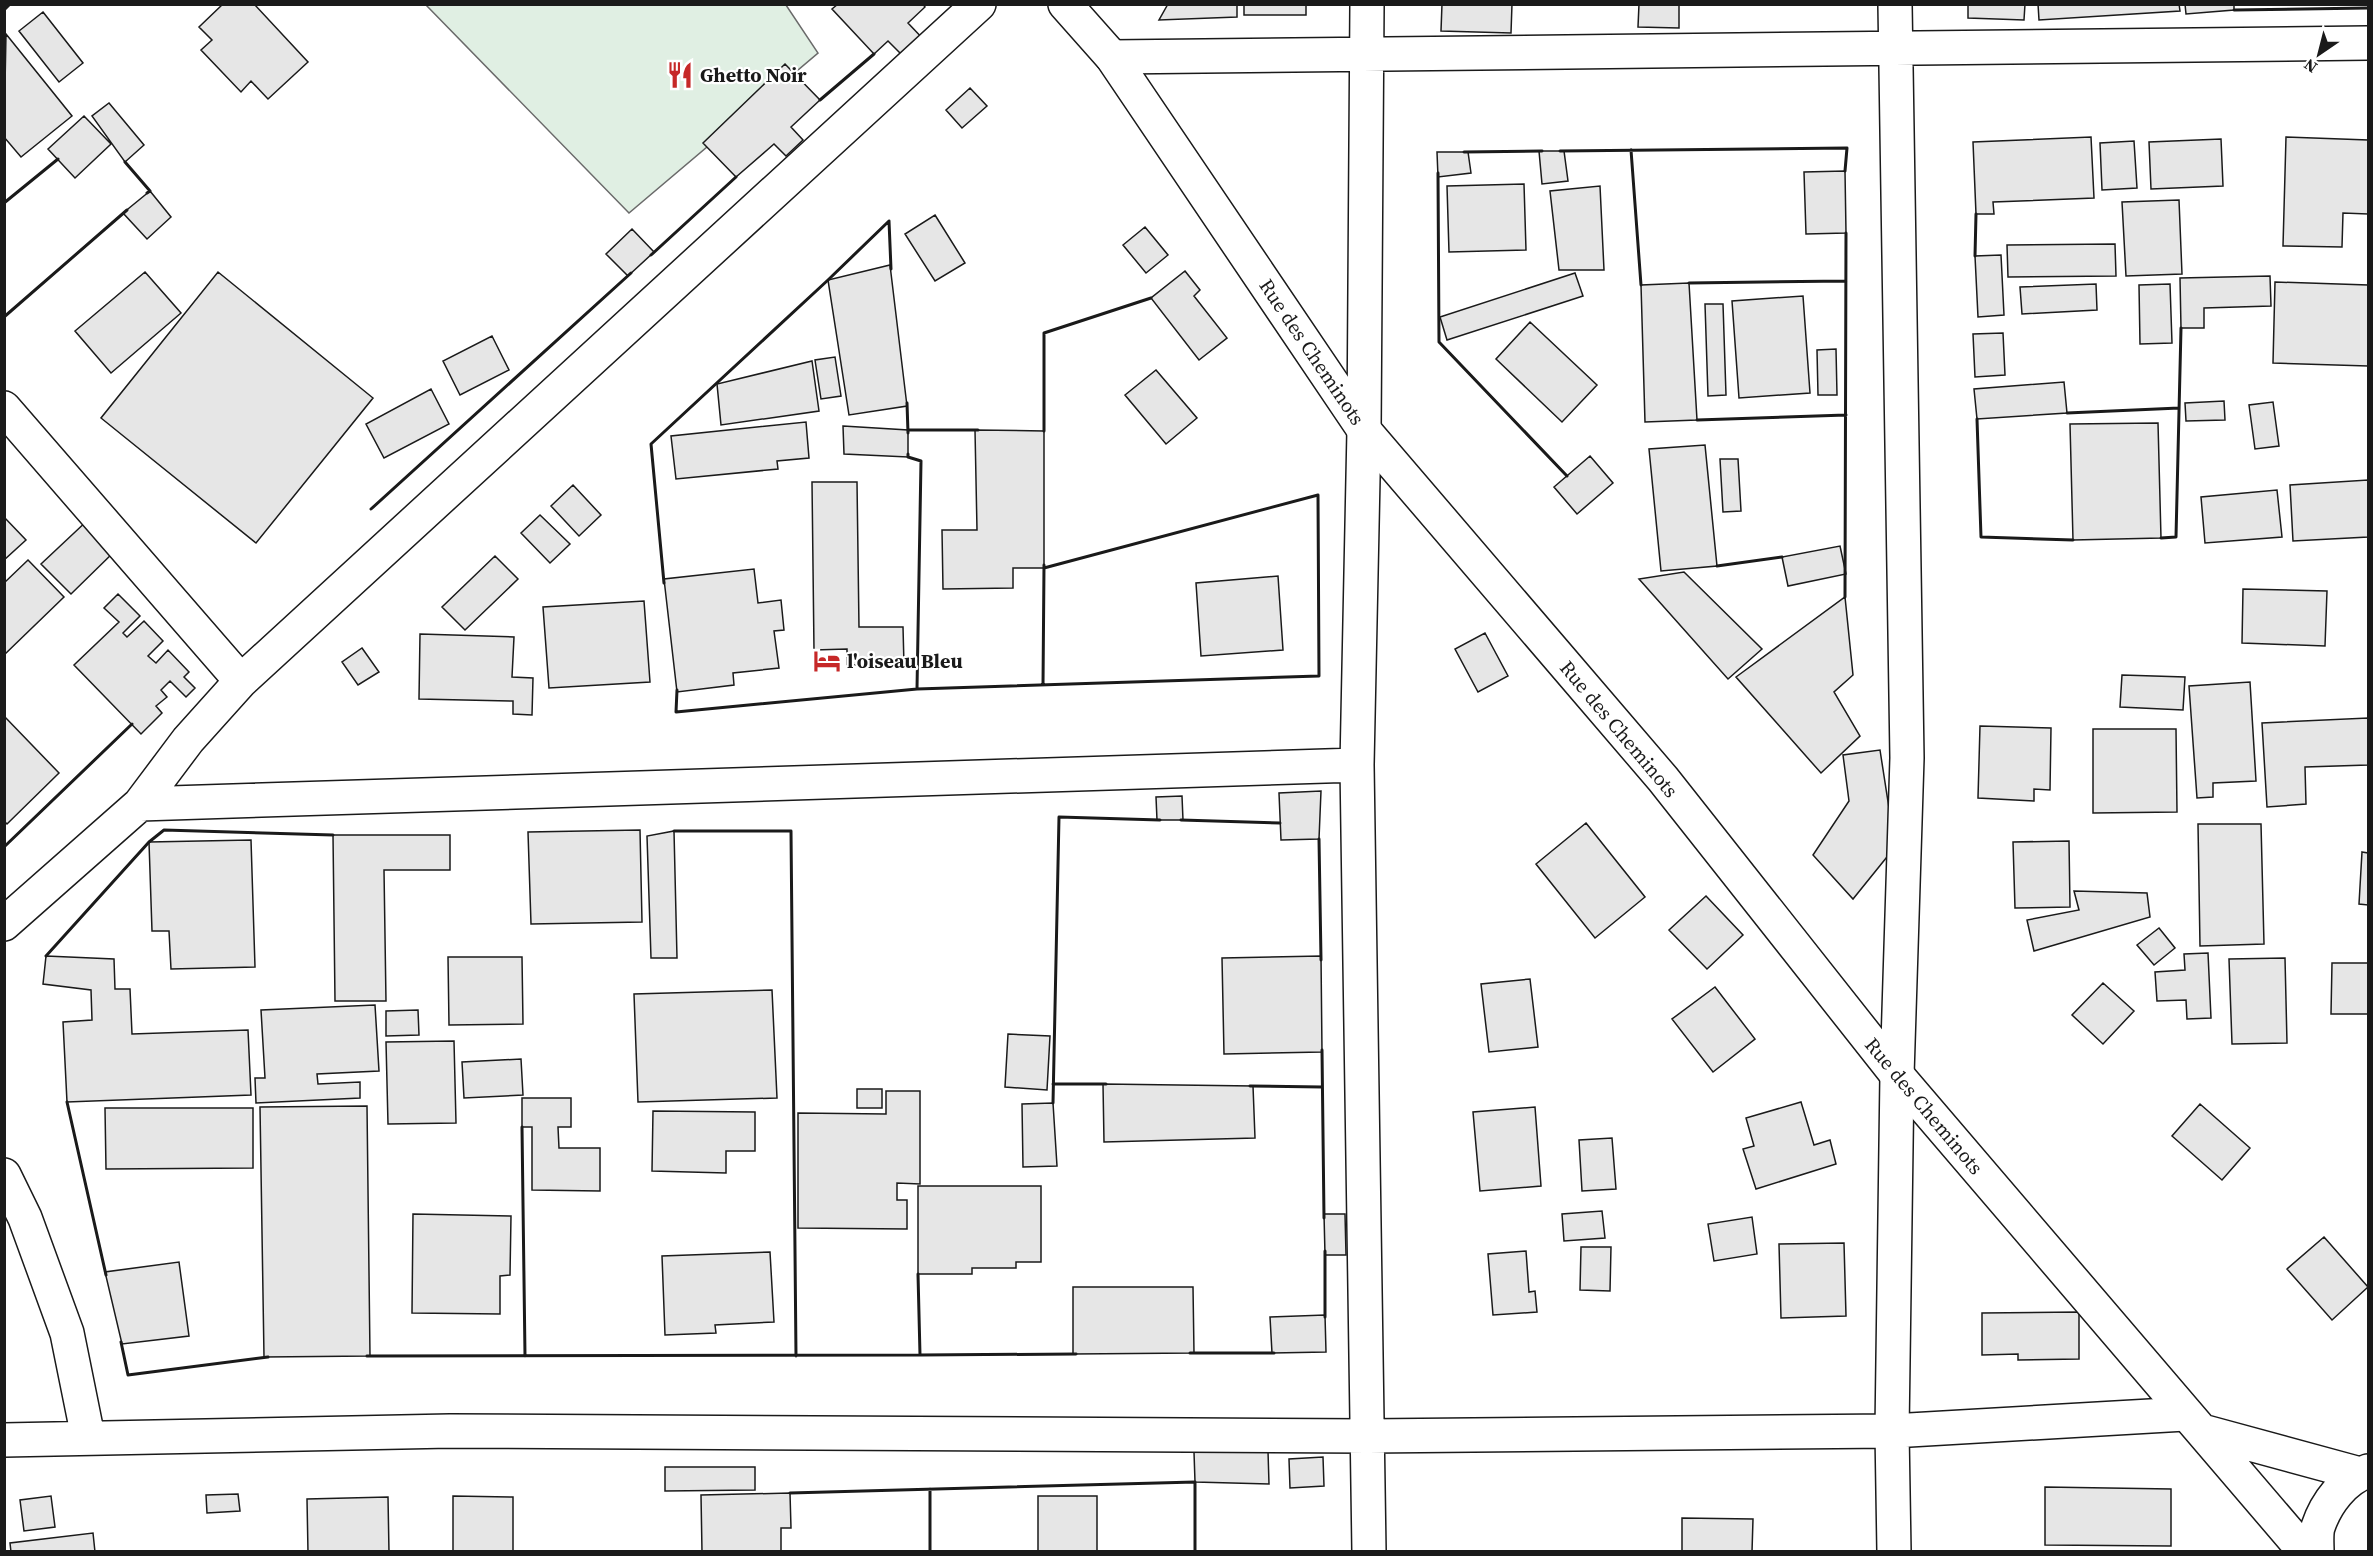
<svg xmlns="http://www.w3.org/2000/svg" width="2373" height="1556" viewBox="0 0 2373 1556" font-family="'Source Serif 4',serif">
  <style>
    .green { fill: #e0efe3; stroke: #6a6a6a; stroke-width: 1.5 }
    .building { fill: #e6e6e6; stroke: #1a1a1a; stroke-width: 1.5 }
    .lines { fill: none; stroke-linecap: round; stroke-linejoin: round }
    .street-casing { stroke: #1a1a1a; stroke-width: 36 }
    .secondary-casing { stroke: #1a1a1a; stroke-width: 36 }
    .street { stroke: #fff; stroke-width: 33 }
    .secondary { stroke: #fff; stroke-width: 33 }
    .wall { stroke: #1a1a1a; stroke-width: 3 }
    .labels { text-anchor: middle; stroke-width: 4.5; stroke-linejoin: round; paint-order: stroke }
    .poi-label { font-size: 20px; font-weight: bold; fill: #1a1a1a; stroke: #fff; text-anchor: start }
    .street-label { font-size: 20px; fill: #1a1a1a; stroke: #fff }
  </style>
  <rect width="100%" height="100%" fill="#fff"/>
  <path class="green" d="M426 5H786L818 53 629 213Z"/>
  <path class="building" d="M223 4H254L308 62 268 99 251 81 241 92 201 50 212 40 199 27Z
    M838 4H923L925 7 908 23 926 42 906 59 888 41 874 54 832 9Z
    M1168 4H1237V17L1159 20Z
    M1244 4H1306V15H1244Z
    M1442 4H1512L1511 33 1441 31Z
    M1639 4H1679V28L1638 27Z
    M1968 4H2025L2024 20 1968 18Z
    M2038 4H2179L2180 11 2039 20Z
    M2185 4H2234V10L2186 14Z
    M43 12 83 63 59 82 19 31Z
    M6 34 72 116 21 157 4 137Z
    M785 64 820 100 791 127 803 140 786 156 774 144 736 177 703 143Z
    M970 88 987 106 962 128 946 110Z
    M109 103 144 145 125 162 92 116Z
    M84 116 111 144 75 178 48 149Z
    M2091 137 2094 198 1993 202 1994 214H1976L1973 142Z
    M2286 137 2368 140V214L2343 213 2342 247 2283 246Z
    M2221 139 2223 186 2151 189 2149 142Z
    M2134 141 2137 188 2102 190 2100 143Z
    M1539 151H1564L1568 181 1542 184Z
    M1437 152H1468L1471 173 1438 177Z
    M1845 171 1846 233 1806 234 1804 172Z
    M1524 184 1526 250 1449 252 1447 186Z
    M1600 186 1604 270H1559L1550 191Z
    M150 191 171 217 147 239 123 213Z
    M2179 200 2182 274 2126 276 2122 202Z
    M935 215 965 263 935 281 905 234Z
    M1145 227 1168 255 1146 273 1123 245Z
    M632 229 654 252 628 276 606 254Z
    M2115 244 2116 276 2008 277 2007 245Z
    M2001 255 2004 315 1978 317 1975 256Z
    M890 265 907 406 849 415 828 280Z
    M1185 271 1200 290 1194 296 1227 338 1199 360 1151 298Z
    M145 272 181 313 111 373 75 331Z
    M218 272 373 398 256 543 101 418Z
    M1575 273 1583 296 1447 340 1440 317Z
    M2270 276 2271 306 2204 308V328H2181L2180 278Z
    M2275 282 2368 285V366L2273 363Z
    M1689 283 1697 420 1645 422 1641 285Z
    M2096 284 2097 310 2022 314 2020 287Z
    M2170 284 2172 343 2140 344 2139 285Z
    M1803 296 1810 393 1739 398 1732 301Z
    M1705 304H1723L1726 395 1708 396Z
    M1530 322 1597 385 1562 422 1496 359Z
    M2003 333 2005 375 1975 377 1973 334Z
    M492 336 509 370 460 395 443 361Z
    M1836 349 1837 395H1818L1817 350Z
    M835 357 841 396 821 399 815 360Z
    M812 361 819 411 721 425 717 384Z
    M1156 370 1197 418 1166 444 1125 395Z
    M2064 382 2067 413 1977 419 1974 389Z
    M431 389 449 424 384 458 366 424Z
    M2224 401 2225 420 2186 421 2185 403Z
    M2273 402 2279 446 2255 449 2249 405Z
    M806 422 809 458 777 461 778 469 676 479 671 436Z
    M2158 423 2161 538 2073 540 2070 424Z
    M843 426 908 430V457L844 454Z
    M975 430 1044 431V568H1013V588L943 589 942 530H977Z
    M1705 445 1717 566 1661 571 1649 449Z
    M1590 456 1613 483 1577 514 1554 487Z
    M1720 459H1738L1741 511 1723 512Z
    M2368 480V537L2293 541 2290 485Z
    M812 482H857L859 627H903L904 665H847V649L814 650Z
    M573 485 601 515 579 536 551 506Z
    M2277 490 2282 537 2205 543 2201 497Z
    M540 515 570 544 550 563 521 533Z
    M4 517 26 540 4 560Z
    M90 518 118 548 71 594 41 564Z
    M1840 546 1846 574 1788 586 1782 557Z
    M495 556 518 579 465 630 442 607Z
    M28 560 64 597 4 655V583Z
    M754 569 758 603 781 600 784 630 774 631 779 668 733 673 734 685 677 692 664 579Z
    M1684 572 1762 649 1728 679 1639 579Z
    M1278 576 1283 650 1201 656 1196 583Z
    M2243 589 2327 591 2325 646 2242 643Z
    M118 594 140 616 123 633 127 637 144 621 163 641 148 656 156 663 168 650 189 672 184 677 195 688 186 697 170 681 161 690 167 697 156 706 162 713 141 734 74 665 119 622 104 608Z
    M1845 597 1853 675 1834 692 1860 736 1821 773 1736 677Z
    M644 601 650 682 549 688 543 607Z
    M1485 633 1508 676 1478 692 1455 649Z
    M420 634 514 637 512 677 533 678 532 715 513 714V701L419 699Z
    M362 648 379 672 358 685 342 662Z
    M2122 675 2185 677 2183 710 2120 707Z
    M2250 682 2256 781 2213 783V797L2197 798 2189 686Z
    M4 716 59 773 7 824 4 821Z
    M2368 718V765L2305 767 2306 804 2267 807 2262 723Z
    M1980 726 2051 728 2050 790 2034 789V801L1978 798Z
    M2093 729H2176L2177 812 2093 813Z
    M1880 750 1895 847 1853 899 1813 855 1849 801 1843 755Z
    M1321 791 1319 839 1281 840 1279 793Z
    M1182 796 1183 820H1157L1156 797Z
    M1586 823 1645 897 1595 938 1536 864Z
    M2198 824H2261L2264 944 2200 946Z
    M640 830 642 922 531 924 528 832Z
    M674 831 677 958H651L647 836Z
    M333 835H450V870H384L386 1001H335Z
    M251 840 255 967 171 969 169 931H152L149 842Z
    M2069 841 2070 907 2015 908 2013 842Z
    M2362 852 2368 853V905L2359 904Z
    M2074 891 2147 893 2150 917 2034 951 2027 920 2079 910Z
    M1706 896 1743 935 1707 969 1669 930Z
    M2159 928 2175 948 2154 965 2137 945Z
    M2208 953 2211 1018 2187 1019 2186 1000 2157 1001 2155 972 2185 970 2184 954Z
    M46 956 114 959 115 989H130L132 1034 248 1030 251 1095 67 1102 63 1022 92 1020 91 990 43 984Z
    M1321 956 1322 1052 1224 1054 1222 958Z
    M448 957H522L523 1024 449 1025Z
    M2285 958 2287 1043 2232 1044 2229 959Z
    M2332 963H2368V1014H2331Z
    M1530 979 1538 1047 1489 1052 1481 984Z
    M2103 983 2134 1011 2103 1044 2072 1015Z
    M1715 987 1755 1039 1713 1072 1672 1019Z
    M772 990 777 1098 638 1102 634 994Z
    M375 1005 379 1071 317 1074 318 1084 360 1082V1098L256 1103 255 1078H265L261 1010Z
    M418 1010 419 1035 386 1036V1011Z
    M1008 1034 1050 1036 1047 1090 1005 1087Z
    M454 1041 456 1123 388 1124 386 1042Z
    M521 1059 523 1095 464 1098 462 1062Z
    M1103 1084 1253 1086 1255 1138 1104 1142Z
    M857 1089H882V1108H857Z
    M886 1091H920V1184L897 1183V1200H907V1229L798 1228V1113L886 1114Z
    M522 1098H571V1127H558L559 1148H600V1191L532 1190V1127H522Z
    M1801 1102 1814 1145 1830 1140 1836 1164 1756 1189 1743 1149 1754 1146 1746 1118Z
    M1053 1103 1057 1166 1023 1167 1022 1104Z
    M2200 1104 2250 1148 2222 1180 2172 1136Z
    M367 1106 370 1356 264 1357 260 1107Z
    M1535 1107 1541 1186 1480 1191 1473 1112Z
    M105 1108H253V1168L106 1169Z
    M653 1111 755 1112V1151H726V1173L652 1171Z
    M1612 1138 1616 1189 1582 1191 1579 1140Z
    M918 1186H1041V1262H1016V1268H972V1274H918Z
    M1602 1211 1605 1238 1564 1241 1562 1214Z
    M413 1214 511 1216 510 1275 500 1276V1314L412 1313Z
    M1324 1214H1345L1346 1255H1325Z
    M1752 1217 1757 1254 1714 1261 1708 1224Z
    M2324 1237 2368 1287 2332 1320 2287 1269Z
    M1844 1243 1846 1316 1781 1318 1779 1244Z
    M1581 1247H1611L1610 1291 1580 1290Z
    M1526 1251 1529 1292 1535 1291 1537 1312 1493 1315 1488 1254Z
    M770 1252 774 1322 715 1325 716 1333 665 1335 662 1256Z
    M179 1262 189 1336 122 1344 105 1272Z
    M1073 1287H1193L1194 1353 1073 1354Z
    M2079 1312V1359L2018 1360V1354L1982 1355V1313Z
    M1325 1315 1326 1352 1272 1353 1270 1317Z
    M1268 1451 1269 1484 1195 1482 1194 1452Z
    M1323 1457 1324 1486 1290 1488 1289 1459Z
    M665 1467H755V1490L665 1491Z
    M2045 1487 2171 1489V1546L2045 1545Z
    M790 1493 791 1528H781V1552H702L701 1495Z
    M238 1494 240 1511 207 1513 206 1495Z
    M51 1496 55 1527 24 1531 20 1500Z
    M453 1496 513 1497V1552H453Z
    M1038 1496H1097V1552H1038Z
    M388 1497 389 1552H308L307 1499Z
    M1682 1518 1753 1519 1752 1552H1682Z
    M93 1533 95 1552H11L10 1543Z"/>
  <g class="lines">
    <defs>
      <path id="street" d="M1367 4 1364 430 1357 765 1369 1552
        M1112 57 2368 43
        M4 408 241 681
        M140 804 1357 765
        M4 924 140 804 188 740 241 681 979 4
        M4 1175 25 1218 67 1333 88 1437
        M4 1440 450 1431 1368 1436 1892 1431 2185 1414
        M1894 1552 1892 1431 1897 1075 1907 758 1895 4"/>
      <path id="secondary" d="M1065 4 1112 57 1364 430 1663 779 1897 1075 2305 1552
        M2202 1431 2360 1474
        M2317 1552C2317 1544 2316 1534 2318 1527 2326 1503 2344 1479 2368 1471"/>
    </defs>
    <use href="#street" class="street-casing"/>
    <use href="#secondary" class="secondary-casing"/>
    <use href="#street" class="street"/>
    <use href="#secondary" class="secondary"/>
    <path class="wall" d="M4 10 10 4
      M2234 10 2368 8
      M820 100 874 54
      M1631 150 1641 285
      M1560 151 1847 148 1845 171
      M1464 152 1542 151
      M125 162 150 191 147 193
      M1438 173 1439 342 1567 476
      M4 203 58 159
      M889 221 891 269
      M651 255 736 177
      M1975 256 1976 214
      M1689 283 1846 281
      M4 317 127 210
      M907 403 908 433
      M2067 413 2179 408
      M1977 419 1981 537 2073 540
      M1697 420 1846 415
      M908 430H978
      M1044 431V333L1151 298
      M908 454V457L921 461 917 689
      M371 509 631 273
      M2161 538 2176 537 2181 328
      M1717 566 1782 557
      M664 583 651 444 828 280 889 221
      M1845 597 1846 233
      M1043 685 1044 565
      M677 690 676 712 917 689 1319 676 1318 495 1044 568
      M1181 820 1280 823
      M674 831H791L796 1356
      M1319 839 1321 960
      M4 847 132 724
      M46 956 149 842 164 830 333 835
      M1322 1050 1324 1218
      M1053 1084H1106
      M1250 1086 1322 1087
      M67 1102 106 1275
      M1053 1103 1059 817 1160 820
      M522 1127 525 1356
      M1325 1251V1317
      M121 1342 128 1375 268 1357
      M1190 1353H1274
      M920 1355 1076 1354
      M367 1356 920 1355 918 1274
      M790 1493 1195 1482V1552
      M930 1552V1489"/>
  </g>
  <defs>
    <symbol id="restaurant-bare" viewBox="-9 -9 18 18"><path d="M-5-6h1v4h1v-4h1v4h1v-4h1v5L-1.5 .5V6h-2V.5L-5-1ZM5-6V6H3V1.5H1.5Q1.5-4 5-6Z" fill="#c62828" stroke="#fff" stroke-width="2.5" paint-order="stroke"/></symbol>
    <symbol id="hotel-bare" viewBox="-9 -9 18 18"><path d="M-6-4.5h1.5V1H6V5H4.5V3h-9V5H-6ZM-4 0a1.8 1.8 0 1 1 3.6 0ZM.5 0V-2.5h3Q6-2.5 6 0Z" fill="#c62828" stroke="#fff" stroke-width="2.5" paint-order="stroke"/></symbol>
  </defs>
  <g fill-rule="evenodd">
    <use href="#restaurant-bare" x="661" y="56" width="38" height="38"/>
    <use href="#hotel-bare" x="808" y="642" width="38" height="38"/>
  </g>
  <g class="labels">
    <g class="poi-label">
      <text x="700" y="82">Ghetto Noir</text>
      <text x="847" y="668">l'oiseau Bleu</text>
    </g>
    <g class="street-label">
      <text transform="translate(1312 352) rotate(56)" y="7">Rue des Cheminots</text>
      <text transform="translate(1619 729) rotate(50)" y="7">Rue des Cheminots</text>
      <text transform="translate(1924 1106) rotate(50)" y="7">Rue des Cheminots</text>
    </g>
  </g>
  <rect width="2373" height="1556" fill="none" stroke="#1a1a1a" stroke-width="12"/>
  <g transform="translate(2319 54) rotate(215)" stroke="#ffffff" stroke-width="4.5" paint-order="stroke">
  <path d="M0-4.5L10 22L0 15L-10 22Z" fill="#1a1a1a"/>
  <text y="-9" font-size="16" font-weight="bold" text-anchor="middle" fill="#1a1a1a">N</text>
  </g>
</svg>
